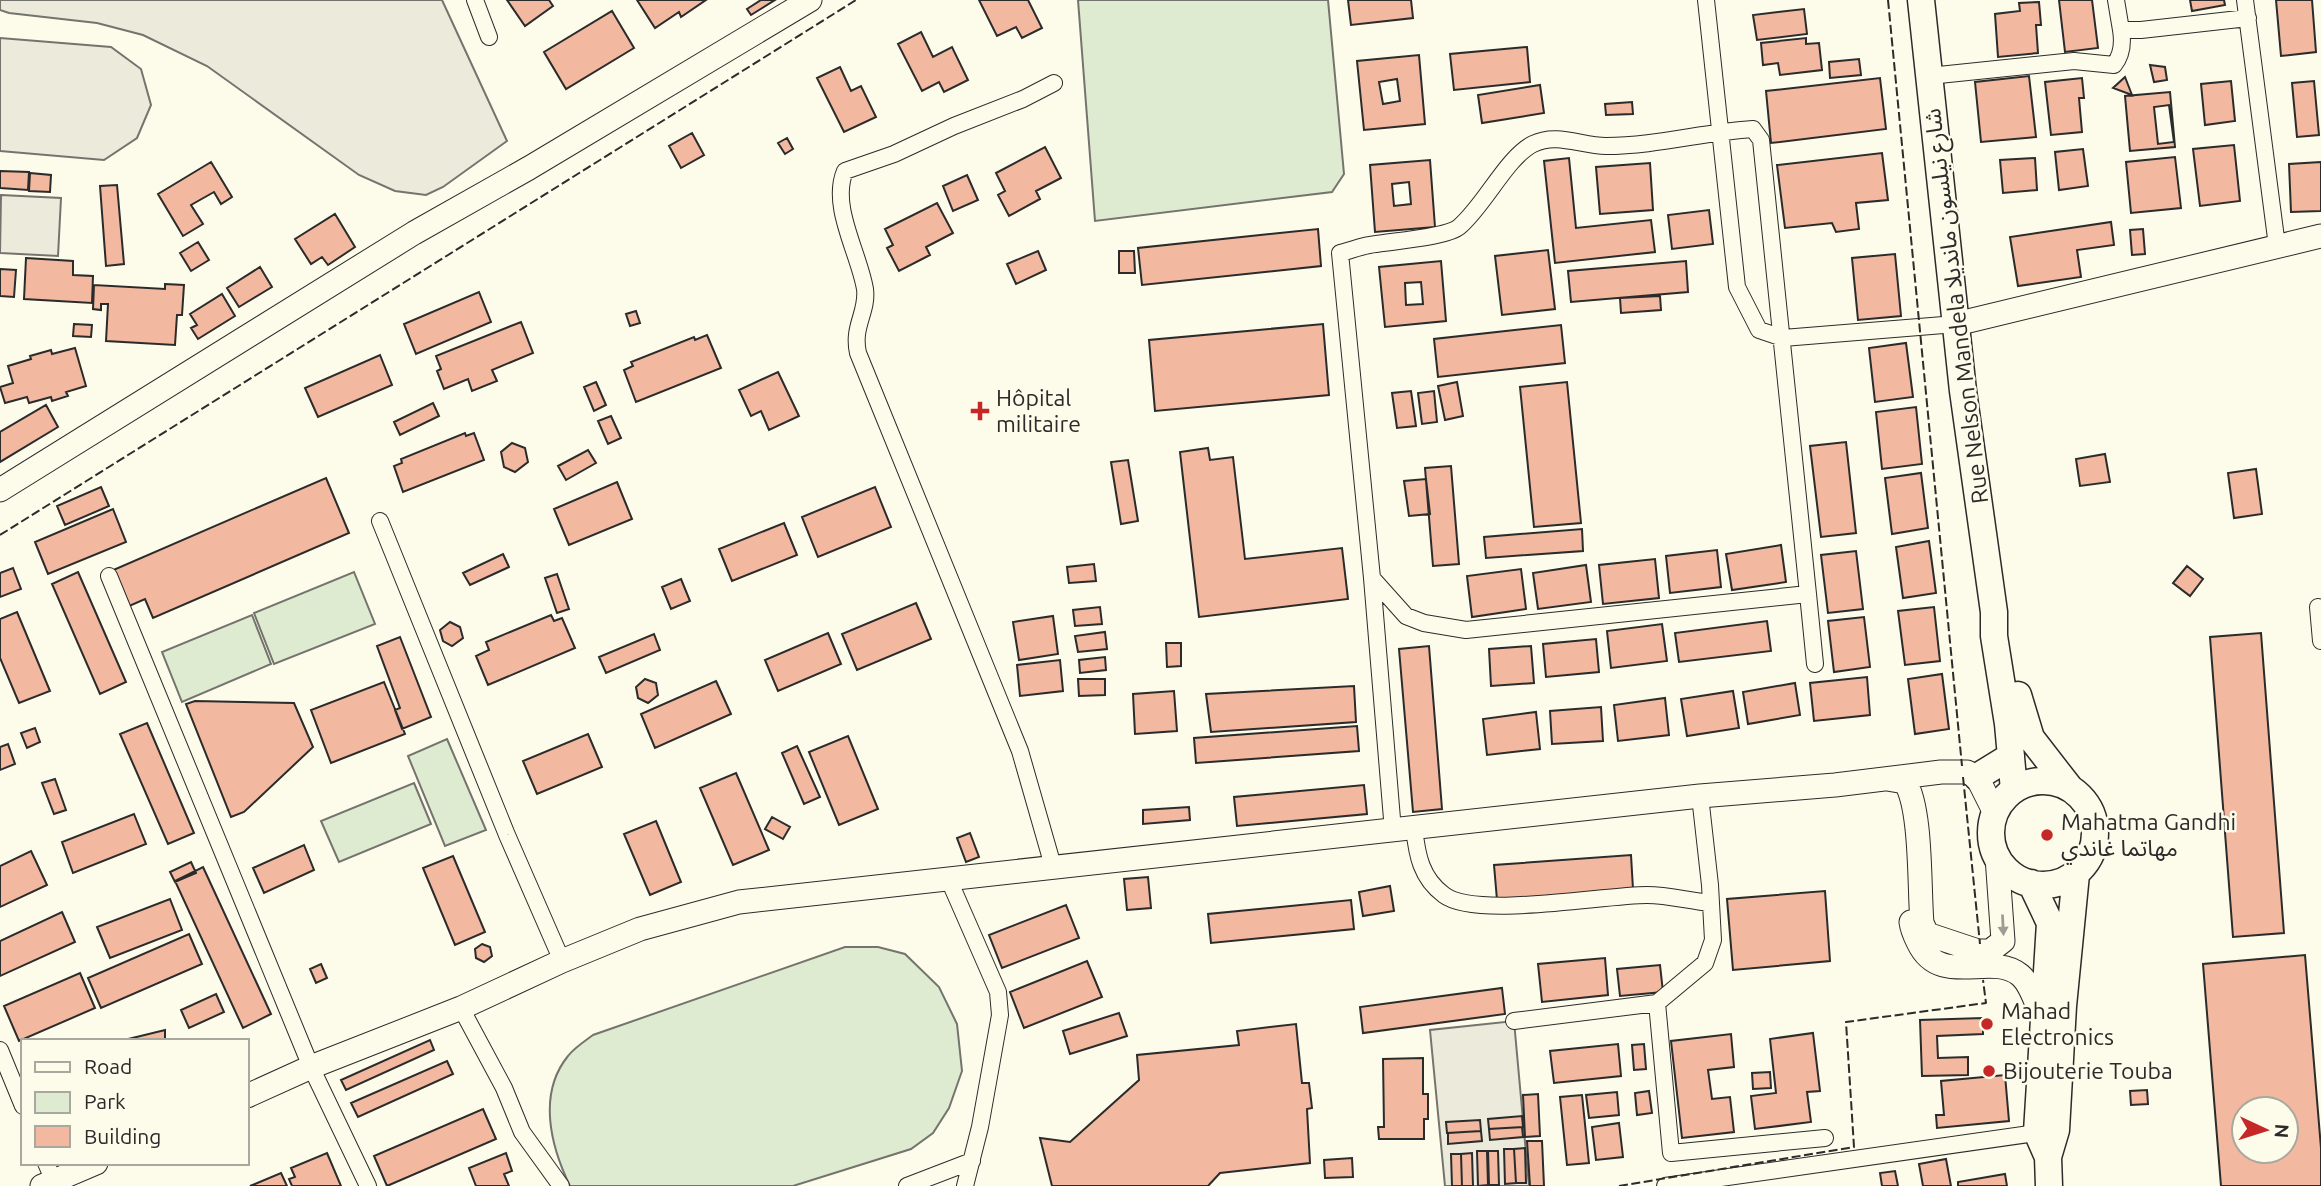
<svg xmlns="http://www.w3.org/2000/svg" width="2321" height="1186" viewBox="0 0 2321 1186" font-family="Ubuntu,'Noto Sans Arabic',sans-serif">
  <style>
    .green { fill: #deebd1; stroke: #74746e; stroke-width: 2 }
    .parking { fill: #eceadb; stroke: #74746e; stroke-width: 2 }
    .building { fill: #f2b8a0; stroke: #2b2b2b; stroke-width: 2; fill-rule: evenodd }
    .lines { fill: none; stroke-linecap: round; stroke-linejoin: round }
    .street-casing { stroke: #2b2b2b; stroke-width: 18 }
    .secondary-casing { stroke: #2b2b2b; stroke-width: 25 }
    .primary-casing { stroke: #2b2b2b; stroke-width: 29 }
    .street { stroke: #fdfbea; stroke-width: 16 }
    .secondary { stroke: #fdfbea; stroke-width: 23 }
    .primary { stroke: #fdfbea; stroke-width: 26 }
    .fence { stroke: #2b2b2b; stroke-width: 2; stroke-dasharray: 9 3.5; stroke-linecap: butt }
    .oneway { fill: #9e9d94 }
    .poi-dot { fill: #c62828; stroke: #fdfbea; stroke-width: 2.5 }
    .labels { text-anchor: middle; stroke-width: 5; stroke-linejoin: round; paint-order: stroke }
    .street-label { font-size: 23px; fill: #2b2b2b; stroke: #fdfbea }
    .poi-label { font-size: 23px; fill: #2b2b2b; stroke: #fdfbea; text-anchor: start }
  </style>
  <rect width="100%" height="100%" fill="#fdfbea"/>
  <path class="green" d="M1078 0H1328L1344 174 1332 192 1095 221Z
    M354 572 375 624 274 664 254 613Z
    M252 615 271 664 182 702 162 652Z
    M447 739 486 830 445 846 408 756Z
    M414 783 431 824 339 862 321 821Z
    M845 947H878L905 954 939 987 957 1024 962 1071 949 1108 933 1133 911 1149 793 1186H570C551 1147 537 1094 568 1056 574 1048 585 1041 593 1035Z"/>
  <path class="parking" d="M0 0H442L507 141 443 187 426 195 395 191 359 175 207 66 143 35 97 23 9 13 0 10Z
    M0 38 111 47 141 69 151 105 137 138 104 160 0 151Z
    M1 195 61 198 58 256 0 253Z
    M1514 1021 1529 1186H1445L1430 1030Z"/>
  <path class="building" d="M507 0H549L553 6 525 26Z
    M637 0H706L681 17 679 12 655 28Z
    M761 0H775L751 15 747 9Z
    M979 0H1028L1042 28 1022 38 1016 27 997 36Z
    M1348 0H1411L1413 18 1351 25Z
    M2059 0H2092L2098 48 2065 52Z
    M2190 0H2224L2225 5 2192 11Z
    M2276 0H2312L2316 52 2281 56Z
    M2039 2 2041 25H2036L2038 53 1998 57 1995 14 2020 11 2019 3Z
    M1804 9 1807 34 1757 40 1753 15Z
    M612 11 634 48 566 89 544 52Z
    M921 32 933 57 952 47 968 80 944 92 939 82 922 91 898 44Z
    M1806 38V44L1819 43 1822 70 1780 75 1778 63 1763 65 1761 43Z
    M1527 47 1530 82 1454 90 1450 54Z
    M1419 55 1425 124 1364 130 1357 61ZM1397 79 1400 101 1383 104 1379 82Z
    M1859 59 1861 75 1830 78 1829 62Z
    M2150 65 2165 67 2167 80 2154 82Z
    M840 67 851 91 861 86 876 117 844 132 817 78Z
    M2029 76 2036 137 1981 142 1975 82Z
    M2125 77 2132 95 2113 88Z
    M1880 78 1886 129 1771 143 1766 91Z
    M2082 78 2084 98H2079L2082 132 2051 135 2045 82Z
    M2231 81 2235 121 2205 125 2201 84Z
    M2314 81 2319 135 2297 137 2292 83Z
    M1540 85 1544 113 1482 123 1478 95Z
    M2170 92 2175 147 2130 151 2125 96Z
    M1632 102 1633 114 1606 115 1605 104Z
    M2169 105 2174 142 2158 144 2154 107Z
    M692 133 704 155 681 168 669 146Z
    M787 138 793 149 785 154 778 143Z
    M2234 145 2240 201 2200 206 2193 149Z
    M1045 147 1061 178 1036 191 1040 199 1009 216 998 195 1005 191 996 173Z
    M2083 149 2088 186 2059 190 2055 152Z
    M1882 153 1888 200 1856 203 1859 229 1836 232 1832 223 1785 228 1777 165Z
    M2175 157 2181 208 2131 213 2126 162Z
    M1569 158 1576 228 1651 220 1655 252 1555 263 1544 161Z
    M2035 158 2037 190 2003 193 2000 160Z
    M1430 160 1435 227 1375 232 1370 165ZM1409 182 1411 204 1394 206 1392 184Z
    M211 162 232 197 221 204 214 192 191 205 203 224 183 236 158 194Z
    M2321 162V211L2291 212 2289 164Z
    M1650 163 1653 210 1600 214 1596 167Z
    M0 171 29 172 28 190 0 188Z
    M30 173 51 175 50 192 29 191Z
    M967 175 978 200 953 211 943 186Z
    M117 185 124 264 106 266 100 186Z
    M937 203 953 233 926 247 930 255 899 271 887 248 893 245 885 229Z
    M1709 210 1713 244 1672 249 1668 215Z
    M335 214 355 247 328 265 322 257 311 264 295 239Z
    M2111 222 2114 245 2077 250 2081 277 2018 286 2010 237Z
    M1318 229 1321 266 1142 285 1138 248Z
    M2143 229 2145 254 2132 255 2130 230Z
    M198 242 209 260 191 271 180 253Z
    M1548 250 1555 309 1502 315 1495 256Z
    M1038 251 1046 270 1016 284 1007 264Z
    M1119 251H1134L1135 273H1119Z
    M1895 254 1901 316 1858 320 1852 258Z
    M26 258 73 261V275L93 276 92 303 24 299Z
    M1441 261 1446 321 1385 327 1379 267ZM1421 282 1423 304 1406 305 1405 283Z
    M1686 261 1688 292 1571 302 1568 271Z
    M260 267 272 287 239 307 227 288Z
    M0 269 16 270 14 297 0 296Z
    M165 284 184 285 182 315H177L175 345 106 341 108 304H101V310L93 309 94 285 165 289Z
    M479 292 491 322 416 354 404 324Z
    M222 294 235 316 198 339 191 328 197 325 190 314Z
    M1660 296 1661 310 1621 313 1620 298Z
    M636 311 640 323 630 326 626 314Z
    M521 322 533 353 492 370 497 381 472 391 468 379 444 389 437 371 441 369 436 356Z
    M74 324 92 325 91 337 73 336Z
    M1323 324 1329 395 1155 411 1149 340Z
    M1561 325 1565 363 1438 377 1434 339Z
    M707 335 721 368 636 402 624 370 633 366 631 362 694 337 695 340Z
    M1906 343 1913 397 1875 402 1869 348Z
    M75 348 86 386 66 392 68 396 52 401 51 397 29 403 27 397 5 403 0 387 13 383 8 366 31 359 30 356 51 350 52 354Z
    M380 355 392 385 318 417 305 388Z
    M778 372 799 416 769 430 761 411 751 416 739 390Z
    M596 382 606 405 594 411 584 387Z
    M1457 382 1463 416 1445 420 1438 386Z
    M1567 382 1581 523 1534 527 1520 387Z
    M1411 391 1416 426 1397 428 1392 393Z
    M1434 391 1437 422 1422 424 1418 393Z
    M433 403 439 416 400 435 394 422Z
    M46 405 58 427 0 462V432Z
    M1916 407 1922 464 1882 469 1876 412Z
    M611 416 621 438 608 444 598 421Z
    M465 433 466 436 474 433 484 460 403 492 394 466 402 463 401 459Z
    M1846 442 1856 533 1821 537 1810 446Z
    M512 443 525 448 528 462 515 472 504 467 501 452Z
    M1208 448 1210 460 1233 457 1245 559 1342 548 1348 599 1199 617 1180 452Z
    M588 450 596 463 566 480 558 466Z
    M2105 454 2110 482 2080 486 2076 459Z
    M1128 460 1138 521 1121 524 1111 462Z
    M1451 466 1459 564 1433 566 1425 468Z
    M2256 469 2262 514 2234 518 2228 473Z
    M1921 473 1928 528 1892 534 1885 478Z
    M326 478 349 533 153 618 145 599 127 607 111 571Z
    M1426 479 1430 514 1409 516 1404 481Z
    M617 482 632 519 569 545 554 509Z
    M101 487 109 506 65 525 57 506Z
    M875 487 891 527 818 557 802 517Z
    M113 509 126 542 48 574 35 542Z
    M784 523 797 555 732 581 719 549Z
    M1582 529 1583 551 1486 558 1484 537Z
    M1929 541 1936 593 1903 598 1896 547Z
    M1781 545 1786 582 1732 590 1726 554Z
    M1717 550 1721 587 1670 593 1666 556Z
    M1856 551 1863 609 1828 613 1821 555Z
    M503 554 509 567 470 585 463 573Z
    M1655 559 1659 598 1603 604 1599 565Z
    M1094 564 1096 581 1069 583 1067 567Z
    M1586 565 1591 602 1538 609 1533 573Z
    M2187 566 2203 579 2190 596 2173 583Z
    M13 568 21 589 0 597V573Z
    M1521 569 1526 609 1472 617 1467 576Z
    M78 572 126 682 100 694 52 584Z
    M557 574 569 609 557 613 545 578Z
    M681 579 690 601 671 609 662 587Z
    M916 603 931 639 857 670 842 634Z
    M1100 607 1102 624 1075 626 1073 610Z
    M1934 607 1940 661 1905 665 1898 611Z
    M17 612 50 691 19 703 0 658V619Z
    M551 615 554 621 562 618 575 648 488 685 476 656 489 650 486 642Z
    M1053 616 1058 654 1019 660 1013 622Z
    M1864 617 1870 667 1834 672 1828 621Z
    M1767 621 1771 651 1679 662 1675 633Z
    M450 622 460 627 463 638 452 646 443 641 440 630Z
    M1662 624 1667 661 1611 668 1607 631Z
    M1105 632 1107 649 1078 652 1075 636Z
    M828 633 841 664 778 691 765 660Z
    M2261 633 2284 933 2233 937 2210 637Z
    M654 634 660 650 606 673 599 657Z
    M400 637 431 717 402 729 395 710 400 708 377 646Z
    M1596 639 1599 672 1546 677 1543 644Z
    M1166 643H1181V666L1167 667Z
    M1429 646 1442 809 1413 812 1399 649Z
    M1531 646 1534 683 1491 686 1489 649Z
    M1105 657 1106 670 1080 673 1079 660Z
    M1060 660 1063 691 1020 696 1017 665Z
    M1942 674 1949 729 1915 734 1908 679Z
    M1867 677 1870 715 1814 721 1810 683Z
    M645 679 656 683 658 695 648 703 638 698 636 687Z
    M1078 679H1105V695L1079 696Z
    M716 681 731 714 655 748 641 714Z
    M384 682 405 734 331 763 311 710Z
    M1795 683 1800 715 1748 724 1743 692Z
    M1354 686 1356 722 1211 732 1206 694Z
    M1174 691 1177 731 1135 734 1133 694Z
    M1733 691 1739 728 1687 736 1681 699Z
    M1665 698 1669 735 1618 741 1614 705Z
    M195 701 294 703 313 747 244 812 231 817 186 704Z
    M1601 707 1603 741 1552 744 1550 711Z
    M1536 712 1540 749 1487 755 1483 719Z
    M147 723 194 833 168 844 120 734Z
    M1357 726 1359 751 1196 763 1194 738Z
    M35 728 40 742 27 748 21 733Z
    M588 734 602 767 537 794 523 761Z
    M848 736 878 809 839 825 809 752Z
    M8 744 15 764 0 770V747Z
    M797 746 820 797 804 804 782 753Z
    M736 773 769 850 733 865 700 788Z
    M55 779 66 810 54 814 42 783Z
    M1364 785 1367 814 1237 826 1234 797Z
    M1189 807 1190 820 1143 824V810Z
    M134 814 146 844 73 873 62 842Z
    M772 817 790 827 783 839 765 829Z
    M656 821 681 882 650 895 624 834Z
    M970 833 979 857 966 862 957 838Z
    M304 845 314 870 264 893 253 868Z
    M31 851 47 885 0 907V866Z
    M1631 855 1633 889 1497 900 1494 865Z
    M453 856 485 932 455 945 423 868Z
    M191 862 196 873 175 882 170 872Z
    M203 867 271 1014 243 1028 175 881Z
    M1148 877 1151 908 1127 910 1124 879Z
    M1390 886 1394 911 1363 916 1359 892Z
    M1825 891 1830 961 1733 970 1727 899Z
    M170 899 182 930 110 958 97 927Z
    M1351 900 1354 929 1211 943 1208 914Z
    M1066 905 1079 938 1002 968 989 935Z
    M62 912 75 942 0 976V941Z
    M189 934 202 964 101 1008 88 978Z
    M482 944 490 947 492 956 484 962 476 958 475 949Z
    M2305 955 2321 1148V1186H2221L2203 964ZM2244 1109H2286V1151H2244Z
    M1605 958 1608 995 1542 1002 1538 964Z
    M1087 961 1102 997 1024 1028 1010 992Z
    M321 964 327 978 316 983 310 969Z
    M1660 965 1663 992 1620 996 1617 969Z
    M80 973 95 1008 19 1041 4 1006Z
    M1502 988 1505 1014 1363 1033 1360 1007Z
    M216 994 224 1012 189 1028 181 1010Z
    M1119 1013 1127 1036 1070 1054 1063 1031Z
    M1983 1018V1034L1937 1036 1938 1058 1968 1057V1075L1922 1076 1920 1020Z
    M1296 1024 1302 1083H1309L1312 1108 1307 1109 1310 1163 1220 1173 1208 1186H1052L1040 1138 1070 1142 1139 1080 1137 1055 1239 1045 1237 1031Z
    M165 1030V1041H120Z
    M1813 1033 1820 1091 1807 1092 1811 1122 1755 1129 1751 1096 1776 1093 1770 1039Z
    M1731 1034 1734 1067 1708 1070 1712 1099 1730 1097 1734 1132 1682 1138 1671 1041Z
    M430 1040 434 1050 346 1090 341 1080Z
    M1618 1044 1621 1076 1554 1083 1550 1051Z
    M1644 1044 1646 1069 1634 1070 1632 1045Z
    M1423 1058V1094H1428V1119H1424V1139H1379L1378 1127H1384L1383 1059Z
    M447 1061 453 1074 358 1117 351 1103Z
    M1770 1072 1771 1088 1753 1089 1752 1073Z
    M2005 1075 2009 1121 1937 1128 1936 1115H1944L1941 1081Z
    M2147 1090 2148 1104 2131 1105 2130 1091Z
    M1649 1091 1652 1113 1637 1115 1635 1093Z
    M1617 1092 1619 1115 1589 1118 1586 1095Z
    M1538 1094 1540 1136 1525 1137 1523 1095Z
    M1582 1095 1589 1163 1567 1165 1560 1097Z
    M483 1109 496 1139 387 1186 374 1156Z
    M1522 1116 1523 1127 1489 1129 1488 1119Z
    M1480 1120 1481 1131 1447 1133 1446 1122Z
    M1619 1123 1623 1157 1596 1160 1592 1127Z
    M1522 1127 1523 1137 1490 1140 1489 1129Z
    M1481 1131 1482 1141 1448 1144V1133Z
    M1527 1141H1542L1544 1186H1530Z
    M1525 1148 1526 1183H1516L1514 1149Z
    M1504 1149H1514L1516 1183 1505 1184Z
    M1477 1151H1487L1488 1185 1478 1186Z
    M1488 1151H1498L1499 1185H1489Z
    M327 1153 341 1186H292L289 1179 295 1177 291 1168Z
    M506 1153 512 1171 504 1174 509 1186H476L469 1168Z
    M1472 1153 1473 1186H1462L1461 1154Z
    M1451 1154H1461L1462 1186H1452Z
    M1352 1158 1353 1177 1325 1178 1324 1160Z
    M1946 1159 1951 1186H1923L1919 1164Z
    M1895 1171 1898 1186H1882L1880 1173Z
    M281 1173 287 1186H250Z
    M2005 1174 2007 1186H1958V1182Z"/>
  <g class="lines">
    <defs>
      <path id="street" d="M475 0 489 37
        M1706 0 1737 287 1759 330 1783 338 1956 324
        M2116 0 2121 30H2141L2248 18
        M2245 0 2277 246
        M1929 76 2074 61 2114 65C2122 55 2123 42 2121 30
        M380 521 507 835 562 961
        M109 576 311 1067 368 1186
        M1372 578 1406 616 1424 623 1466 630 1808 594 1761 140 1753 129C1704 132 1656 146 1606 146 1581 146 1557 132 1533 144 1506 158 1485 205 1459 227 1447 237 1394 241 1376 244 1364 245 1352 250 1340 253L1372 578 1393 831
        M1808 594 1815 664
        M2318 607 2321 641
        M1414 828C1417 855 1421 878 1444 895 1476 919 1603 895 1647 895 1668 895 1690 901 1711 903
        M1053 866 1020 751 858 353C852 326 868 312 865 289 859 253 830 206 845 171L894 154 954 126 1023 99 1054 83
        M949 880 998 992 1000 1015 980 1127 965 1186
        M1657 1003 1671 1153 1825 1138
        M461 1008 504 1088 522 1132 561 1186
        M1514 1021 1657 1003 1705 963 1713 940 1710 885 1700 796
        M0 1050 23 1106
        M46 1163 56 1186
        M907 1186 972 1161
        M1665 1186 2043 1132"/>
      <path id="secondary" d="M1956 324 2321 236
        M0 490 414 233 529 168 810 0
        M1887 779 1905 782C1922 808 1919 889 1922 923L1927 934 1978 951H1990L2003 941 1997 857
        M1911 922C1912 930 1915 936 1918 942 1940 989 1991 951 2020 975 2031 984 2037 1005 2042 1018
        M247 1096 311 1067 461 1008 562 961 640 929 739 902 1700 796 1835 785 1941 772H1967L1977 777 1995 813
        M42 1186 96 1163"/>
      <path id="primary" d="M1921 0 1963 391 1994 612V636L2008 724 2014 790
        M2018 695 2031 738 2069 787
        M1977 777 2011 756
        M1991 833a52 52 0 1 1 104 0a52 52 0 1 1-104 0Z
        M2031 883 2050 923 2037 1132 2048 1157
        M2049 1186 2048 1157 2056 1130 2063 1006 2076 874"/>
    </defs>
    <use href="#street" class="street-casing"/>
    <use href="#secondary" class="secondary-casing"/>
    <use href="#primary" class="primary-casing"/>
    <use href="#street" class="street"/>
    <use href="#secondary" class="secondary"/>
    <use href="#primary" class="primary"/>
    <path class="fence" d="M1888 0 1962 766
      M0 535 856 0
      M1963 777 1980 944
      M1619 1186 1854 1147 1846 1022 1986 1003 1983 980"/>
  </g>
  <defs><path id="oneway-solid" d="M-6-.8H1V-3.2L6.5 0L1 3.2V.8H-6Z" transform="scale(1.75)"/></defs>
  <use class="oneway" href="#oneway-solid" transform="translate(2003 925) rotate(87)"/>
  <g class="poi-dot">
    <path d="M976.5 400.5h7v7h7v7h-7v7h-7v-7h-7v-7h7z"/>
    <circle cx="2047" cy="835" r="7"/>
    <circle cx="1987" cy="1024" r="7"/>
    <circle cx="1989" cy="1071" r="7"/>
  </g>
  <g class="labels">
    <g class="street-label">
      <text transform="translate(1956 306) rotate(-97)" y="8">Rue Nelson Mandela شارع نيلسون مانديلا</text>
    </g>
    <g class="poi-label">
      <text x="996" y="406">Hôpital<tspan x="996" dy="26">militaire</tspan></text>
      <text x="2061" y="830">Mahatma Gandhi<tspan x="2061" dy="26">مهاتما غاندي</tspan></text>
      <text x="2001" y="1019">Mahad<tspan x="2001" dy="26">Electronics</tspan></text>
      <text x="2003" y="1079">Bijouterie Touba</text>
    </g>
  </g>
  <rect x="21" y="1039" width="228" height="126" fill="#fdfbea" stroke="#a9a89e" stroke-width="2"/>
  <rect x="35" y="1062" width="35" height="10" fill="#fdfbea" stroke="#a9a89e" stroke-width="2"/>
  <text x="84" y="1074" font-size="21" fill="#2b2b2b">Road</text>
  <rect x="35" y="1092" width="35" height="21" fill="#deebd1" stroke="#a9a89e" stroke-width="2"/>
  <text x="84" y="1109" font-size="21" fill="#2b2b2b">Park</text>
  <rect x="35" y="1126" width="35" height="21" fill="#f2b8a0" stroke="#a9a89e" stroke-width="2"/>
  <text x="84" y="1144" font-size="21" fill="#2b2b2b">Building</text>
  <g transform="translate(2265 1130) rotate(94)"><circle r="33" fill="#fdfbea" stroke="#a9a89e" stroke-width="2"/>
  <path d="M0-5L12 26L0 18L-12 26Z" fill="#c62828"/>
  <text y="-10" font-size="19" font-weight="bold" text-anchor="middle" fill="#2b2b2b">N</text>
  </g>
</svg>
